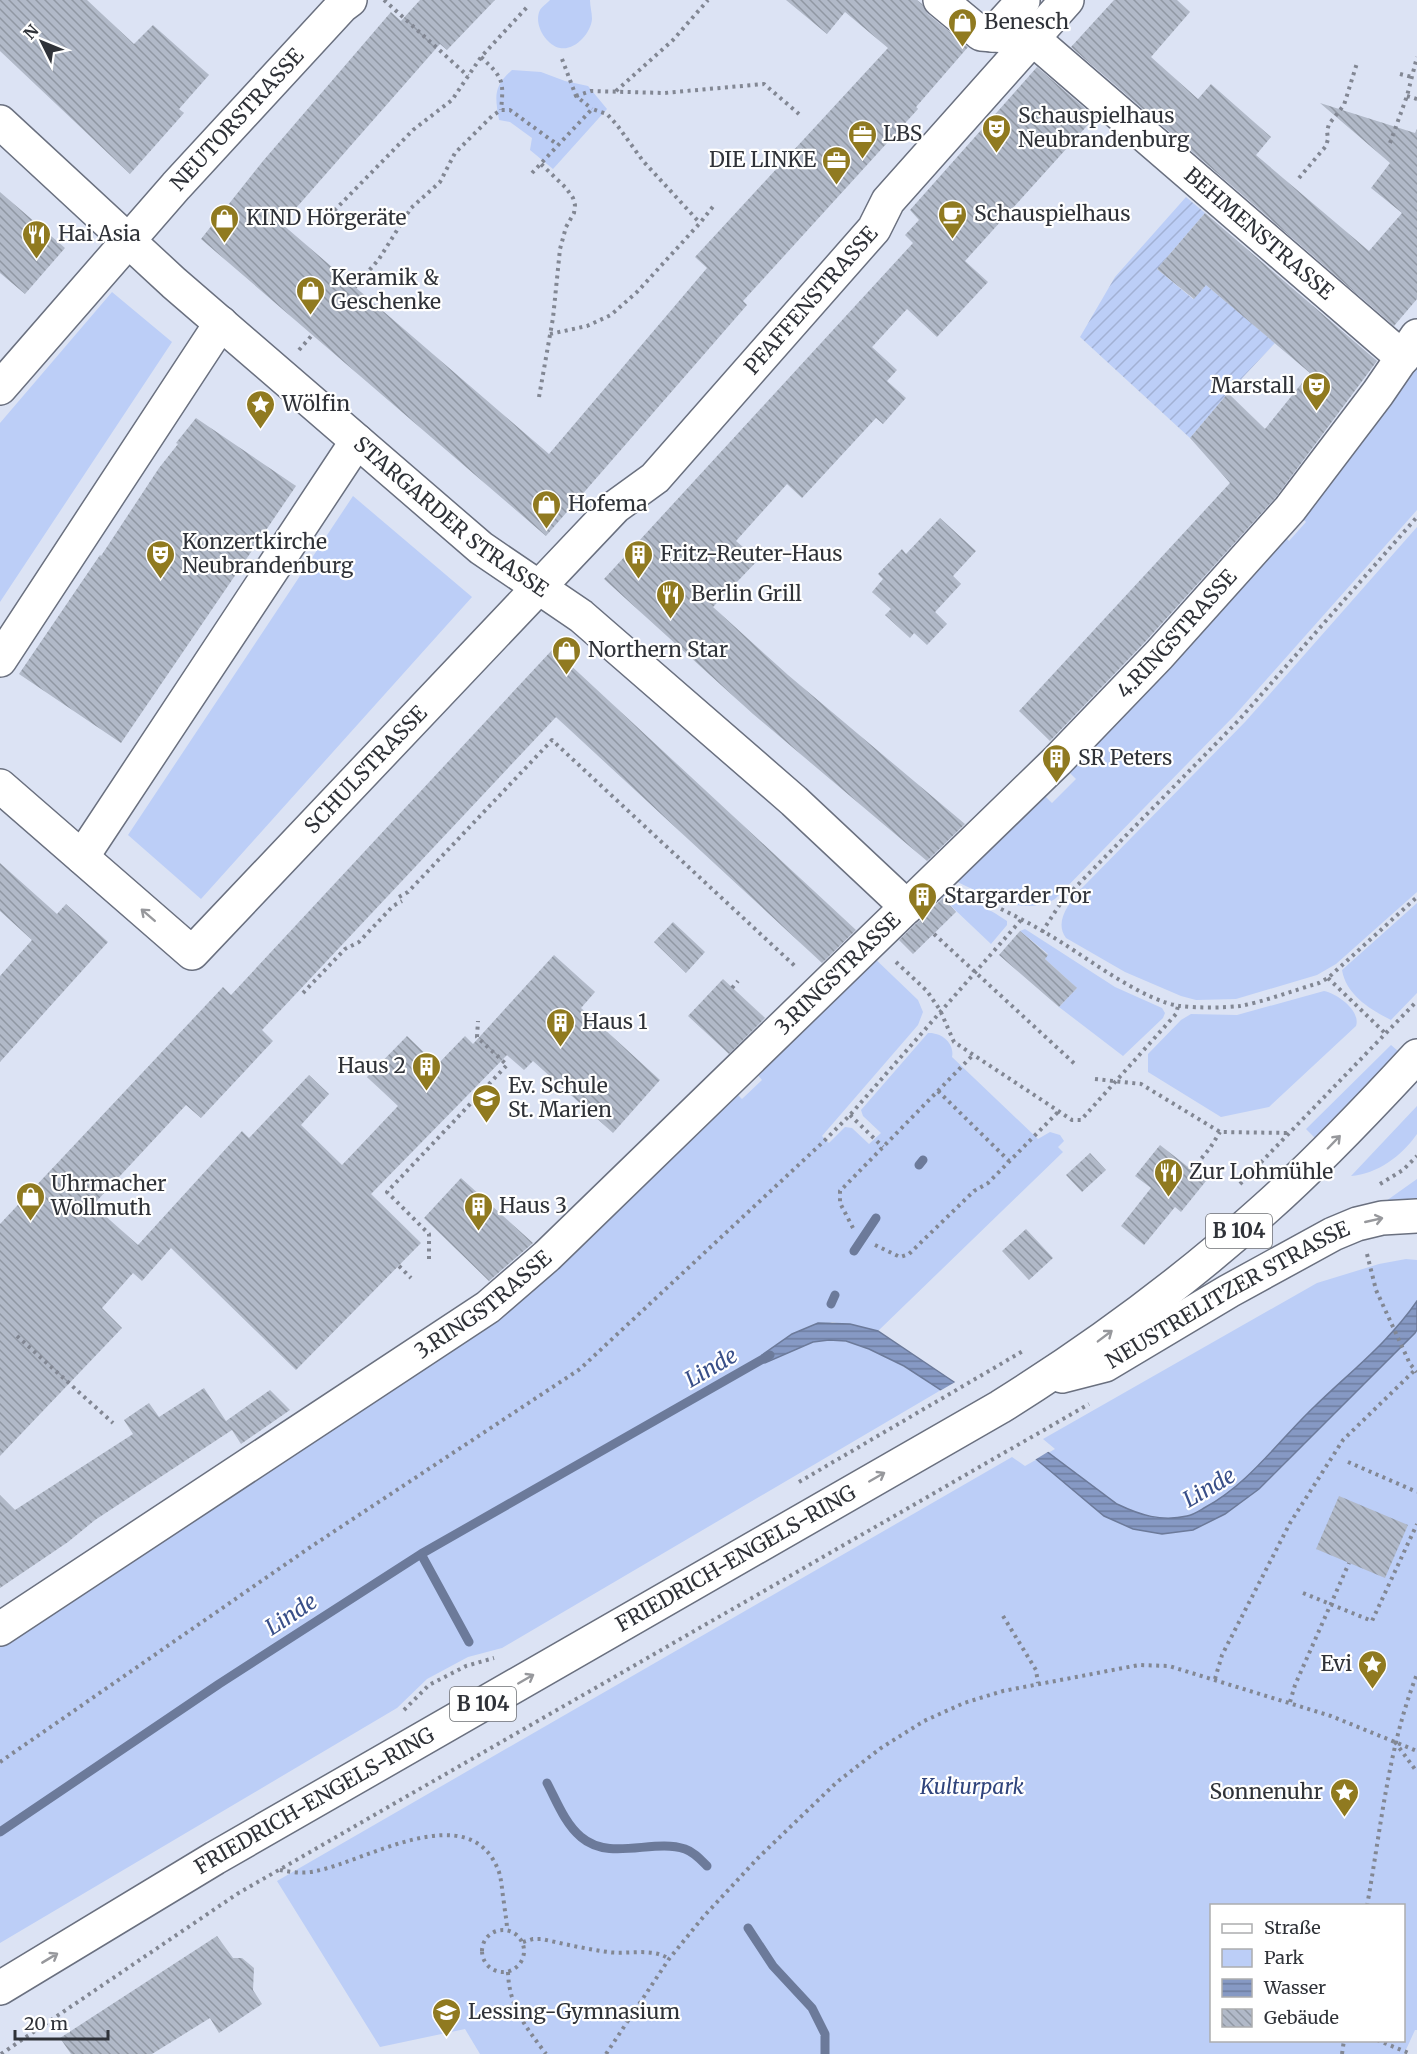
<svg xmlns="http://www.w3.org/2000/svg" width="1417" height="2054" viewBox="0 0 1417 2054" font-family="Merriweather,serif">
  <style>
    .green { fill: #bccef7; fill-rule: evenodd }
    .garden { fill: url(#garden-furrows) }
    .water { fill: url(#water-rules); stroke: #6c7a9a; stroke-width: 1.5 }
    .pier { fill: #dce3f4 }
    .lines { fill: none; stroke-linecap: round; stroke-linejoin: round }
    .stream { stroke: #6c7a9a; stroke-width: 9 }
    .building { fill: url(#building-back-hatch) }
    .minor-casing { stroke: #6a707f; stroke-width: 36 }
    .major-casing { stroke: #6a707f; stroke-width: 36 }
    .path { stroke: #828793; stroke-width: 4; stroke-dasharray: 3 4.5; stroke-linecap: butt }
    .minor { stroke: #fff; stroke-width: 33 }
    .major { stroke: #fff; stroke-width: 33 }
    .oneway { stroke: #97989c }
    .labels { text-anchor: middle; stroke-width: 4.5; stroke-linejoin: round; paint-order: stroke }
    .shield { fill: #fff; stroke: #6d7074; stroke-width: 1.5 }
    .shield-label { font-size: 20px; font-weight: bold; fill: #2f3238 }
    .poi-label { font-size: 21px; fill: #2f3238; stroke: #fff; text-anchor: start }
    .street-label { font-size: 21px; fill: #2f3238; stroke: #fff }
    .park-label { font-size: 21px; font-style: italic; fill: #2f447c; stroke: #fff }
    .water-label { font-size: 22px; font-style: italic; fill: #394f88; stroke: #fff }
  </style>
  <defs>
    <pattern id="garden-furrows" width="10" height="10" patternUnits="userSpaceOnUse" patternTransform="scale(1.5)"><rect width="10" height="10" fill="#bccef7"/><path d="M-1 1l2-2M0 10L10 0M9 11l2-2" fill="none" stroke="#a2b1d4"/></pattern>
    <pattern id="water-rules" width="6" height="5" patternUnits="userSpaceOnUse" patternTransform="scale(1.5)"><rect width="6" height="5" fill="#8699c4"/><path d="M0 2.5h6" fill="none" stroke="#6e7da0"/></pattern>
    <pattern id="building-back-hatch" width="6" height="6" patternUnits="userSpaceOnUse" patternTransform="scale(1.5)"><rect width="6" height="6" fill="#b1b9c8"/><path d="M-1 5l2 2M0 0l6 6M5-1l2 2" fill="none" stroke="#9097a3"/></pattern>
  </defs>
  <rect width="100%" height="100%" fill="#dce3f4"/>
  <path class="green" d="M550 0H590C590 6 592 13 592 19 591 33 575 51 560 48 546 45 533 24 540 10 542 7 547 3 550 0Z
    M512 70 541 72 565 81 588 86 607 109 553 169 530 150 532 138 510 122 499 120C495 96 493 87 512 70Z
    M112 292 172 342 0 602V423Z
    M1417 361V510L1234 716 1055 899C1022 918 984 894 953 880L1040 791 1052 803 1076 779 1064 767 1281 533 1289 541 1306 522 1298 514Z
    M353 496 472 597 201 899 128 835Z
    M1417 527V892L1336 964 1317 975 1236 999 1196 1000 1181 996 1125 972 1066 938C1054 922 1069 904 1078 892L1245 722Z
    M933 889C956 890 988 908 1007 921V925L991 944Z
    M1417 903V993L1391 1020C1371 1010 1346 995 1342 970Z
    M1025 929 1115 987 1162 1008 1165 1013 1163 1018 1123 1056 1059 1007 1077 988 1045 959 1048 954 1020 931Z
    M869 953 918 1000 923 1012 918 1025 822 1136 829 1143 845 1127 852 1128 869 1144 881 1133 863 1116 861 1110 928 1033C941 1032 955 1043 952 1057L1038 1139 1050 1132 1060 1135 1064 1141 1058 1147 1063 1152 878 1331 832 1322 762 1355 761 1360 765 1363C780 1356 796 1347 812 1342 854 1329 907 1369 941 1390L502 1648 468 1657 427 1679 397 1708 0 1943V1638L492 1313 732 1089 742 1099 762 1080 753 1069Z
    M1324 991C1338 994 1361 1011 1356 1026L1269 1107 1221 1117 1148 1072V1054L1181 1020 1191 1014 1237 1015Z
    M1391 1045 1398 1051 1316 1139 1306 1129Z
    M1417 1106V1134C1402 1156 1377 1174 1351 1176Z
    M1417 1179V1198L1386 1201Z
    M1406 1259 1417 1260V2030H1415L1404 2054H480L465 2029 380 2047 277 1881 1012 1457 1025 1466 1055 1449 1043 1439 1317 1283 1379 1264ZM1212 1906H1404V2040H1212Z"/>
  <path class="garden" d="M1186 197 1205 213 1157 269 1193 299 1206 285 1275 343 1228 393 1190 438 1080 337 1115 277Z"/>
  <path class="water" d="M1417 1301V1330L1415 1333 1259 1489 1225 1514 1193 1530 1162 1534 1133 1529 1104 1516 1036 1459 941 1390 904 1366 869 1349 846 1341 829 1340 813 1342 765 1363 761 1360 762 1355 792 1334 818 1323 850 1324 878 1331 954 1382 1117 1504C1140 1515 1161 1522 1187 1516 1193 1515 1199 1511 1204 1508 1249 1484 1278 1441 1315 1406 1350 1372 1389 1342 1417 1301Z"/>
  <path class="pier" d="M957 1381 1051 1450 1033 1461 938 1392Z"/>
  <g class="lines">
    <path class="stream" d="M919 1165 923 1160
      M854 1251 876 1218
      M831 1304 835 1295
      M421 1554 469 1642
      M547 1783C556 1800 565 1824 581 1837 610 1862 654 1838 685 1849 694 1852 700 1859 707 1866
      M0 1832 219 1684 421 1554 770 1355
      M748 1928 773 1966 812 2008 825 2034V2054"/>
  </g>
  <path class="building" d="M0 0H87L134 44 153 25 209 75 179 109 184 113 130 174 0 51Z
    M420 0H495L447 50 440 44 282 224 549 454 707 268 695 257 888 48 845 12 827 34 786 0H917L922 4 928 14 968 47 916 107 918 109 743 301 747 305 546 536 201 239 263 161 391 12 401 21Z
    M1114 0H1177L1190 12 1151 57 1198 99 1211 84 1271 137 1256 155 1369 251 1402 213 1371 188 1390 163 1320 103 1415 133 1417 129V299L1394 326 1071 47Z
    M1037 67 1095 117 965 261 988 282 937 337 907 309 872 347 897 370 887 381 906 398 883 424 876 418 802 498 787 484 771 502 736 541 758 560 713 607 788 675 965 824 927 861 753 714 604 579 913 243 905 235 919 220 910 210Z
    M0 192 65 248 25 294 0 273Z
    M1205 213 1377 361 1276 497 1145 642 1050 741 1019 711 1230 483 1190 438 1228 393 1265 429 1310 373 1206 285 1194 299 1157 269Z
    M196 418 296 486 121 743 19 674 100 555 101 556 159 468 178 444 176 443Z
    M940 518 976 551 953 576 961 584 935 612 947 624 927 645 914 633 910 638 885 615 891 609 872 592 883 579 878 574 902 549 906 554Z
    M553 649 856 930 822 963 556 717 262 1030 273 1041 201 1118 186 1105 93 1205 138 1245 242 1131 249 1138 309 1075 329 1094 301 1125 342 1165 398 1106 367 1077 407 1036 437 1065 465 1036 473 1044 554 955 595 992 581 1008 660 1080 613 1133 533 1061 524 1070 507 1055 371 1194 421 1243 296 1370 171 1248 142 1281 133 1273 102 1308 122 1328 0 1456V1224L223 987 231 995Z
    M0 863 57 914 66 904 108 942 0 1062V976L32 940 0 911Z
    M943 898 956 912 913 954 899 940Z
    M673 922 705 952 686 973 654 942Z
    M1020 931 1048 955 1045 959 1077 988 1059 1007 999 955Z
    M723 979 765 1018 729 1054 688 1016Z
    M1160 1145 1206 1181 1181 1212 1175 1207 1144 1245 1121 1226 1151 1188 1135 1176Z
    M1090 1153 1106 1170 1082 1192 1066 1175Z
    M461 1178 533 1243 489 1281 424 1218Z
    M1026 1229 1053 1258 1029 1280 1002 1251Z
    M204 1388 226 1421 270 1390 290 1410 241 1444 232 1430 95 1520 68 1542 0 1588V1495L15 1510 133 1434 124 1420 149 1403 159 1417Z
    M1339 1496 1408 1525 1385 1578 1316 1549Z
    M217 1936 233 1958H242L254 1968 253 1990 262 2004 219 2033 210 2018 152 2054H71L60 2038Z"/>
  <g class="lines">
    <defs>
      <g id="minor">
        <path id="s1" d="M940 0 981 34 1032 38 1403 358"/>
        <path d="M992 35 1023 1 1021 0"/>
        <path id="s2" d="M0 122 174 283 481 548 581 616 794 801 907 907"/>
        <path id="s3" d="M0 388 176 186 342 6 350 0"/>
        <path d="M0 660 221 323"/>
        <path id="s4" d="M0 786 192 953 615 507 655 478 874 229 888 201 1067 0"/>
        <path d="M82 857 357 441"/>
        <path id="s5" d="M0 1629 488 1307 547 1256 1057 761 1159 655 1290 509 1378 393 1417 336"/>
      </g>
      <g id="major">
        <path id="s6" d="M1062 1376 1105 1365 1229 1291 1333 1234 1357 1224 1382 1218 1417 1216"/>
        <path id="s7" d="M0 1988 215 1858 1000 1407C1093 1349 1184 1282 1266 1208 1319 1161 1369 1108 1417 1056"/>
      </g>
    </defs>
    <use href="#minor" class="minor-casing"/>
    <use href="#major" class="major-casing"/>
    <path class="path" d="M384 0 468 76
      M481 57C503 78 504 80 501 110
      M562 59 576 96 592 109
      M1400 74 1412 77
      M616 91 673 40 708 0
      M576 96 591 91 664 93 764 84 799 114
      M1407 96 1417 99
      M1390 143 1407 96 1417 57
      M532 173 592 109 607 114 617 125 643 161 700 223
      M1299 178 1326 146 1328 139 1327 131 1329 124 1344 105 1357 63
      M340 226 329 216 413 130 452 100 481 57 528 6
      M355 287 379 259 411 208 440 182 455 153 492 116 501 110H510L558 145
      M550 334 587 326 611 315 638 291 700 223 715 204
      M299 350 313 334
      M539 397 553 318 560 249 566 227 574 213 575 205 573 198 566 188 541 164
      M967 893C1000 908 1033 924 1064 944 1094 963 1145 1001 1180 1006 1197 1008 1223 1008 1240 1006 1263 1002 1295 990 1319 983L1328 978 1417 897
      M399 897 408 892 552 740 797 968
      M1042 932 1062 901 1239 720 1417 517
      M934 934 1077 1066
      M896 962 927 991 940 1010 954 1042 1072 1120H1081L1176 1014 1178 1006
      M1328 978 1386 1034
      M732 988 738 981
      M303 993 345 949 359 942 393 906 402 901
      M1095 1079 1141 1084 1220 1132 1290 1133
      M938 1091 1009 1161
      M850 1115 883 1147
      M1192 1170 1210 1148 1220 1132
      M1240 1184 1417 1001
      M1380 1184 1403 1170 1417 1156
      M853 1228 840 1203V1191L973 1055
      M875 1245 900 1257 909 1254 974 1191 988 1183 1059 1111
      M1367 1254 1376 1290 1410 1364 1417 1372
      M429 1259V1234L387 1192 507 1065 477 1037 478 1021
      M399 1266 411 1278
      M17 1336 113 1423
      M1348 1462 1417 1492
      M799 1482 1023 1351
      M1303 1593 1372 1621 1417 1524
      M1003 1616 1036 1670 1038 1683
      M1215 1679 1222 1655 1290 1523 1343 1440 1415 1370
      M1290 1702 1295 1685 1349 1563
      M404 1710 429 1685 466 1666 494 1658
      M1395 1742 1417 1772
      M0 1762 309 1548 580 1369 822 1143 850 1115 1021 920
      M280 1870C291 1872 304 1874 316 1871 367 1861 471 1795 499 1872 502 1882 502 1892 504 1903 505 1913 507 1921 507 1930
      M1367 1906C1381 1828 1388 1748 1417 1674
      M482 1951a21 21 0 1 1 42 0a21 21 0 1 1-42 0Z
      M523 1942 533 1939H542C564 1944 586 1949 608 1952 628 1955 652 1947 669 1959
      M508 1972C509 2007 526 2027 546 2054
      M1377 2040 1411 2054
      M1 2054 237 1894 1089 1404
      M606 2054 669 1959 704 1916 758 1858 837 1782 881 1748 924 1721 964 1703 1003 1691 1139 1665 1169 1666 1331 1716 1417 1751
      M1342 2054 1344 2040"/>
    <use href="#minor" class="minor"/>
    <use href="#major" class="major"/>
  </g>
  <defs><path id="oneway-shaft" d="M-6 0H5M1.5-3L5.5 0L1.5 3" fill="none" stroke-width="1.6" stroke-linecap="round" stroke-linejoin="round" transform="scale(1.5)"/></defs>
  <g class="oneway">
    <use href="#oneway-shaft" transform="translate(148 915) rotate(-139)"/>
    <use href="#oneway-shaft" transform="translate(1334 1142) rotate(-46)"/>
    <use href="#oneway-shaft" transform="translate(1374 1220) rotate(-13)"/>
    <use href="#oneway-shaft" transform="translate(1105 1336) rotate(-37)"/>
    <use href="#oneway-shaft" transform="translate(877 1477) rotate(-30)"/>
    <use href="#oneway-shaft" transform="translate(526 1679) rotate(-30)"/>
    <use href="#oneway-shaft" transform="translate(50 1958) rotate(-31)"/>
  </g>
  <defs>
    <symbol id="shop-pin" viewBox="-11 -11 22 30"><path d="M0 17L-7.5 6A9.5 9.5 0 1 1 7.5 6Z" fill="#907a20" stroke="#fff"/><path d="M-5-2.5h2.3a2.7 3.5 0 0 1 5.4 0H5L5.5 6h-11ZM-1.5-2.5h3a1.5 2.3 0 0 0-3 0Z" fill="#fff"/></symbol>
    <symbol id="theatre-pin" viewBox="-11 -11 22 30"><path d="M0 17L-7.5 6A9.5 9.5 0 1 1 7.5 6Z" fill="#907a20" stroke="#fff"/><path d="M-5-5.5Q0-4 5-5.5V0Q5 5 0 6Q-5 5-5 0ZM-3.3-2.5H-1v1.5H-3.3ZM1-2.5H3.3v1.5H1ZM-2.8 1Q0 5.5 2.8 1Z" fill="#fff"/></symbol>
    <symbol id="office-pin" viewBox="-11 -11 22 30"><path d="M0 17L-7.5 6A9.5 9.5 0 1 1 7.5 6Z" fill="#907a20" stroke="#fff"/><path d="M-6-3h4V-5.5h4V-3h4V5H-6ZM-1-4.5V-3h2v-1.5ZM-6 0V1H6V0Z" fill="#fff"/></symbol>
    <symbol id="cafe-pin" viewBox="-11 -11 22 30"><path d="M0 17L-7.5 6A9.5 9.5 0 1 1 7.5 6Z" fill="#907a20" stroke="#fff"/><path d="M-5.5-4.5H6V0H3Q3 3.5 0 3.5H-2.5Q-5.5 3.5-5.5 0ZM3-3.2v2h1.7v-2ZM-6 4.5H4V6H-6Z" fill="#fff"/></symbol>
    <symbol id="restaurant-pin" viewBox="-11 -11 22 30"><path d="M0 17L-7.5 6A9.5 9.5 0 1 1 7.5 6Z" fill="#907a20" stroke="#fff"/><path d="M-5-6h1v4h1v-4h1v4h1v-4h1v5L-1.5 .5V6h-2V.5L-5-1ZM5-6V6H3V1.5H1.5Q1.5-4 5-6Z" fill="#fff"/></symbol>
    <symbol id="sight-pin" viewBox="-11 -11 22 30"><path d="M0 17L-7.5 6A9.5 9.5 0 1 1 7.5 6Z" fill="#907a20" stroke="#fff"/><path d="M0-6L1.8-2.2L6-1.7L2.9 1.2L3.7 5.4L0 3.3L-3.7 5.4L-2.9 1.2L-6-1.7L-1.8-2.2Z" fill="#fff"/></symbol>
    <symbol id="building-pin" viewBox="-11 -11 22 30"><path d="M0 17L-7.5 6A9.5 9.5 0 1 1 7.5 6Z" fill="#907a20" stroke="#fff"/><path d="M-4-6H4V6H1V3H-1V6H-4ZM-2.5-4.3h1.7v1.8h-1.7ZM.8-4.3h1.7v1.8H.8ZM-2.5-1h1.7V.8h-1.7ZM.8-1h1.7V.8H.8Z" fill="#fff"/></symbol>
    <symbol id="school-pin" viewBox="-11 -11 22 30"><path d="M0 17L-7.5 6A9.5 9.5 0 1 1 7.5 6Z" fill="#907a20" stroke="#fff"/><path d="M0-5L7-2L0 1L-7-2ZM-4 1L0 2.5L4 1V4Q0 6-4 4Z" fill="#fff"/></symbol>
  </defs>
  <g fill-rule="evenodd">
    <use href="#shop-pin" x="946" y="6" width="33" height="45"/>
    <use href="#theatre-pin" x="980" y="112" width="33" height="45"/>
    <use href="#office-pin" x="846" y="118" width="33" height="45"/>
    <use href="#office-pin" x="820" y="144" width="33" height="45"/>
    <use href="#cafe-pin" x="936" y="198" width="33" height="45"/>
    <use href="#shop-pin" x="208" y="202" width="33" height="45"/>
    <use href="#restaurant-pin" x="20" y="218" width="33" height="45"/>
    <use href="#shop-pin" x="294" y="274" width="33" height="45"/>
    <use href="#theatre-pin" x="1300" y="370" width="33" height="45"/>
    <use href="#sight-pin" x="244" y="388" width="33" height="45"/>
    <use href="#shop-pin" x="530" y="488" width="33" height="45"/>
    <use href="#theatre-pin" x="144" y="538" width="33" height="45"/>
    <use href="#building-pin" x="622" y="538" width="33" height="45"/>
    <use href="#restaurant-pin" x="654" y="578" width="33" height="45"/>
    <use href="#shop-pin" x="550" y="634" width="33" height="45"/>
    <use href="#building-pin" x="1040" y="742" width="33" height="45"/>
    <use href="#building-pin" x="906" y="880" width="33" height="45"/>
    <use href="#building-pin" x="544" y="1006" width="33" height="45"/>
    <use href="#building-pin" x="410" y="1050" width="33" height="45"/>
    <use href="#school-pin" x="470" y="1082" width="33" height="45"/>
    <use href="#restaurant-pin" x="1152" y="1156" width="33" height="45"/>
    <use href="#shop-pin" x="14" y="1180" width="33" height="45"/>
    <use href="#building-pin" x="462" y="1190" width="33" height="45"/>
    <use href="#sight-pin" x="1356" y="1648" width="33" height="45"/>
    <use href="#sight-pin" x="1328" y="1776" width="33" height="45"/>
    <use href="#school-pin" x="430" y="1996" width="33" height="45"/>
  </g>
  <g class="labels">
    <g class="shield">
      <rect x="1206" y="1214" width="66" height="34" rx="4.5"/>
      <rect x="450" y="1687" width="66" height="34" rx="4.5"/>
    </g>
    <g class="shield-label">
      <text x="1239" y="1238">B 104</text>
      <text x="483" y="1711">B 104</text>
    </g>
    <g class="poi-label">
      <text x="984" y="29">Benesch</text>
      <text x="1018" y="123">Schauspielhaus<tspan x="1018" dy="24">Neubrandenburg</tspan></text>
      <text x="883" y="141">LBS</text>
      <text x="816" y="167" text-anchor="end">DIE LINKE</text>
      <text x="974" y="221">Schauspielhaus</text>
      <text x="246" y="225">KIND Hörgeräte</text>
      <text x="58" y="241">Hai Asia</text>
      <text x="331" y="285">Keramik &amp;<tspan x="331" dy="24">Geschenke</tspan></text>
      <text x="1295" y="393" text-anchor="end">Marstall</text>
      <text x="282" y="411">Wölfin</text>
      <text x="568" y="511">Hofema</text>
      <text x="182" y="549">Konzertkirche<tspan x="182" dy="24">Neubrandenburg</tspan></text>
      <text x="660" y="561">Fritz-Reuter-Haus</text>
      <text x="691" y="601">Berlin Grill</text>
      <text x="588" y="657">Northern Star</text>
      <text x="1078" y="765">SR Peters</text>
      <text x="944" y="903">Stargarder Tor</text>
      <text x="582" y="1029">Haus 1</text>
      <text x="406" y="1073" text-anchor="end">Haus 2</text>
      <text x="508" y="1093">Ev. Schule<tspan x="508" dy="24">St. Marien</tspan></text>
      <text x="1189" y="1179">Zur Lohmühle</text>
      <text x="51" y="1191">Uhrmacher<tspan x="51" dy="24">Wollmuth</tspan></text>
      <text x="499" y="1213">Haus 3</text>
      <text x="1352" y="1671" text-anchor="end">Evi</text>
      <text x="1323" y="1799" text-anchor="end">Sonnenuhr</text>
      <text x="468" y="2019">Lessing-Gymnasium</text>
    </g>
    <g class="street-label">
      <text dy="7" stroke="none"><textPath href="#s3" startOffset="358">NEUTORSTRASSE</textPath></text>
      <text dy="7" stroke="none"><textPath href="#s1" startOffset="404">BEHMENSTRASSE</textPath></text>
      <text dy="7" stroke="none"><textPath href="#s4" startOffset="1155">PFAFFENSTRASSE</textPath></text>
      <text dy="7" stroke="none"><textPath href="#s2" startOffset="600">STARGARDER STRASSE</textPath></text>
      <text dy="7" stroke="none"><textPath href="#s5" startOffset="1548">4.RINGSTRASSE</textPath></text>
      <text dy="7" stroke="none"><textPath href="#s4" startOffset="507">SCHULSTRASSE</textPath></text>
      <text dy="7" stroke="none"><textPath href="#s5" startOffset="1068">3.RINGSTRASSE</textPath></text>
      <text dy="7" stroke="none"><textPath href="#s6" startOffset="186">NEUSTRELITZER STRASSE</textPath></text>
      <text dy="7" stroke="none"><textPath href="#s5" startOffset="582">3.RINGSTRASSE</textPath></text>
      <text dy="7" stroke="none"><textPath href="#s7" startOffset="852">FRIEDRICH-ENGELS-RING</textPath></text>
      <text dy="7" stroke="none"><textPath href="#s7" startOffset="366">FRIEDRICH-ENGELS-RING</textPath></text>
    </g>
    <g class="park-label">
      <text x="972" y="1794">Kulturpark</text>
    </g>
    <g class="water-label">
      <text transform="translate(711 1367) rotate(-30)" y="8">Linde</text>
      <text transform="translate(1209 1487) rotate(-30)" y="8">Linde</text>
      <text transform="translate(291 1614) rotate(-33)" y="8">Linde</text>
    </g>
  </g>
  <rect x="1210" y="1904" width="195" height="138" fill="#ffffff" stroke="#acadaf" stroke-width="1.5"/>
  <rect x="1222" y="1924" width="30" height="9" fill="#ffffff" stroke="#acadaf" stroke-width="1.5"/>
  <text x="1264" y="1934" font-size="18" fill="#2f3238">Straße</text>
  <rect x="1222" y="1949" width="30" height="18" fill="#bccef7" stroke="#acadaf" stroke-width="1.5"/>
  <text x="1264" y="1964" font-size="18" fill="#2f3238">Park</text>
  <rect x="1222" y="1979" width="30" height="18" fill="url(#water-rules)" stroke="#acadaf" stroke-width="1.5"/>
  <text x="1264" y="1994" font-size="18" fill="#2f3238">Wasser</text>
  <rect x="1222" y="2009" width="30" height="18" fill="url(#building-back-hatch)" stroke="#acadaf" stroke-width="1.5"/>
  <text x="1264" y="2024" font-size="18" fill="#2f3238">Gebäude</text>
  <g transform="translate(42 42) rotate(313)" stroke="#ffffff" stroke-width="4.5" paint-order="stroke">
  <path d="M0-4.5L10 22L0 15L-10 22Z" fill="#2f3238"/>
  <text y="-9" font-size="16" font-weight="bold" text-anchor="middle" fill="#2f3238">N</text>
  </g>
  <path d="M15 2030v9h93v-9" fill="none" stroke="#2f3238" stroke-width="3"/>
  <text x="24" y="2030" font-size="18" fill="#2f3238" stroke="#ffffff" stroke-width="4.5" paint-order="stroke">20 m</text>
</svg>
